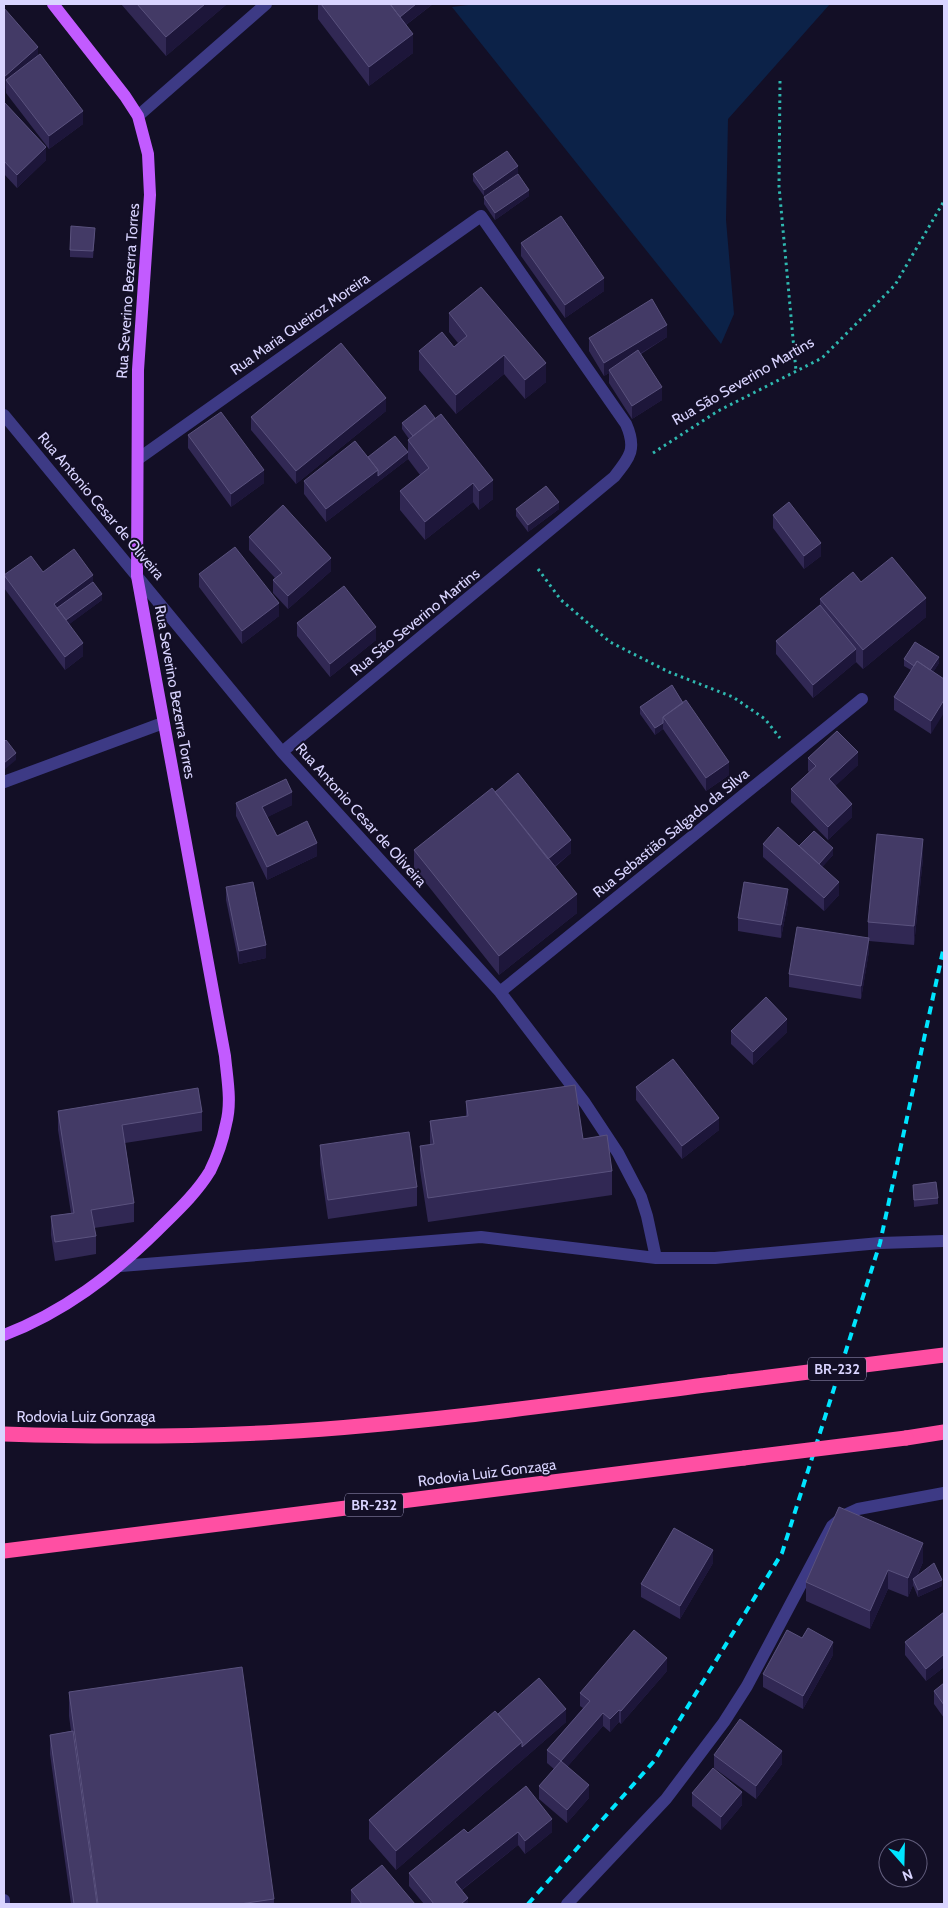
<svg xmlns="http://www.w3.org/2000/svg" width="948" height="1908" viewBox="0 0 948 1908" font-family="Cabin,sans-serif">
  <style>
    .water { fill: #0c2248 }
    .lines { fill: none; stroke-linecap: round; stroke-linejoin: round }
    .path { stroke: #2fb8b0; stroke-width: 3; stroke-dasharray: 2.5 4; stroke-linecap: butt }
    .minor { stroke: #3d3a85; stroke-width: 12 }
    .major { stroke: #c25bff; stroke-width: 12 }
    .highway { stroke: #ff4fa3; stroke-width: 15 }
    .rail { stroke: #00e5ff; stroke-width: 4; stroke-dasharray: 8 6; stroke-linecap: butt }
    .highway-bridge { stroke: #ff4fa3; stroke-width: 15 }
    .wall { fill: #312854 }
    .shaded-wall { fill: #1d163a }
    .building { fill: #433a66; stroke: #5a527e }
    .labels { text-anchor: middle; stroke-width: 4; stroke-linejoin: round; paint-order: stroke }
    .shield { fill: #130f26; stroke: #9e99be; stroke-width: 1 }
    .shield-label { font-size: 14px; font-weight: bold; fill: #d9d4ff }
    .street-label { font-size: 15px; fill: #d9d4ff; stroke: #130f26 }
  </style>
  <rect width="100%" height="100%" fill="#130f26"/>
  <path class="water" d="M476 4H830L728 119 726 220 734 314 721 344 452 7Z"/>
  <g class="lines">
    <path class="path" d="M780 81 779 186 796 371
      M653 453 718 411 822 358 895 285 944 201
      M538 569 561 600 610 642 669 672 733 697 765 719 780 738"/>
    <path class="minor" d="M138 116 266 4
      M4 415 282 752 500 992 585 1103 618 1153 641 1197 647 1216 656 1258
      M138 459 481 216 626 424C637 449 630 457 614 477L282 752
      M4 782 163 723
      M500 992 862 699
      M121 1266 481 1237 656 1258H715L880 1243 944 1241
      M4 1900V1904
      M567 1904 666 1799 724 1722 747 1686 832 1526 845 1515 858 1509 944 1493"/>
    <path class="major" d="M4 1335C64 1312 112 1275 157 1231 176 1212 196 1194 210 1171 217 1157 223 1139 226 1124 232 1102 227 1078 225 1056L137 576 138 370 150 195 148 154 138 116 125 96 53 4"/>
    <path class="highway" d="M4 1434C95 1437 188 1437 279 1432 430 1423 580 1401 729 1382
      M906 1438 944 1432
      M4 1551 744 1458"/>
    <path class="rail" d="M528 1904 655 1760 782 1553 880 1243 944 946"/>
    <path class="highway-bridge" d="M729 1382 944 1355
      M744 1458 906 1438"/>
  </g>
  <path class="wall" d="M121 4H227L166 56Z
    M318 4H433L406 25 413 53 369 86 318 19Z
    M4 8 38 56 83 124 49 149 6 93Z
    M4 102 46 160 17 188 4 174Z
    M518 173 484 196 473 181V174Z
    M529 196 495 220 484 204V197Z
    M95 234 93 258 70 257V250Z
    M521 243 604 291 565 318 521 256Z
    M449 313 546 382 525 399 504 374 456 414 419 370V351L454 347 458 343 449 332Z
    M667 337 641 354 662 400 632 419 609 383V373L604 376 589 351V338Z
    M386 411 296 484 251 430V417Z
    M402 423 493 499 479 510 473 502 425 540 400 510V491L420 475 408 459 326 522 304 494V481L368 457 408 452V440L409 439 402 429Z
    M188 435 264 483 231 507 188 448Z
    M516 509H559L528 532 516 516Z
    M773 515 821 556 804 569 773 528Z
    M249 537 331 571 288 609 273 593V580L275 578 249 550Z
    M43 572 93 582 102 600 69 624 83 656 65 670 4 588V575Z
    M199 574 279 616 242 644 199 587Z
    M861 582 926 617 863 669 856 662 813 698 776 654V641L820 605V599Z
    M297 623 376 640 330 677 297 636Z
    M904 659 939 663 933 672 931 734 894 710V697L911 670 904 666Z
    M672 685 729 775 706 791 663 729 655 735 640 714V707Z
    M808 758 858 765 835 786 852 817 828 840 791 802V789L809 772 808 771Z
    M495 792 571 853 555 867 577 913 499 975 414 868V850Z
    M236 803 292 805 267 817 277 836 317 856 267 880 236 816Z
    M763 844 799 846 833 855 822 867 839 895 824 911 763 857Z
    M923 858 914 945 869 941V951L861 999 789 987V974L868 938V922Z
    M226 887 266 958 239 964 226 900Z
    M788 902 781 938 738 931V918Z
    M731 1031 787 1032 753 1065 731 1044Z
    M636 1087 719 1130 682 1159 636 1100Z
    M466 1101 583 1139 612 1171V1195L428 1222 420 1170V1146L430 1145V1121L466 1116Z
    M58 1111 202 1112V1131L125 1143 134 1203V1222L94 1228 96 1236V1254L55 1261 51 1235V1216L71 1213 58 1130Z
    M320 1145 417 1187V1206L328 1219 320 1164Z
    M913 1185 938 1198V1204L914 1207Z
    M923 1562 917 1576 942 1586 918 1597 913 1585 908 1597 888 1589 870 1629 806 1601V1582Z
    M713 1563 680 1619 641 1597V1584Z
    M944 1612V1667L926 1681 905 1655V1642Z
    M833 1655 803 1709 763 1687V1674Z
    M667 1671 621 1724 619 1722 610 1732 603 1726 567 1767 589 1798 567 1823 539 1799V1786L554 1769 547 1763V1750L583 1708 580 1706V1693Z
    M944 1683V1718L934 1704V1691Z
    M69 1692 274 1899V1904H71L50 1754V1735L71 1731 69 1716Z
    M498 1714 566 1722 396 1870 369 1839V1820Z
    M714 1755 782 1764 756 1799 714 1768Z
    M692 1793 742 1805 721 1830 692 1806Z
    M552 1832 525 1854 518 1845 462 1890 468 1904H424L409 1886V1873L468 1833Z
    M351 1890 415 1904H352L351 1903Z"/>
  <path class="shaded-wall" d="M205 4H227L166 56V37Z
    M416 4H433L399 30V17Z
    M413 34V53L369 86V67Z
    M38 47V60L6 80V88L4 90V77Z
    M83 111V124L49 149V136Z
    M46 147V160L17 188V175Z
    M518 166V173L484 196V190Z
    M529 190V196L495 220V213Z
    M604 278V291L565 318V305Z
    M667 325V337L610 372 609 370V373L604 376V363Z
    M504 355V374L456 414V395Z
    M546 363V382L525 399V380Z
    M662 387V400L632 419V406Z
    M386 398V411L296 484V471Z
    M408 452V459L326 522V509L378 470Z
    M264 470V483L231 507V494Z
    M493 480V499L479 510V491Z
    M473 483V502L425 540V522Z
    M559 502V509L528 532V525Z
    M821 543V556L804 569V556Z
    M331 558V571L288 609V596Z
    M93 575V588L57 614 54 604Z
    M102 594V600L63 629V622Z
    M926 598V617L863 669V650Z
    M279 603V616L242 644V631Z
    M376 627V640L330 677V664Z
    M83 643V656L65 670V657Z
    M856 649V662L813 698V685Z
    M939 657V663L928 681V674Z
    M944 700V713L931 734V721Z
    M663 723V729L655 735V728Z
    M858 752V765L829 792V779Z
    M16 753V760L4 770V763Z
    M729 762V775L706 791V778Z
    M292 792V805L262 820V807Z
    M852 804V817L828 840V827Z
    M923 839V858L914 945V926Z
    M571 840V853L545 874V861Z
    M317 843V856L267 880V867Z
    M833 848V855L816 874V868Z
    M839 882V895L824 911V898Z
    M788 889V902L781 938V925Z
    M577 894V913L499 975V956Z
    M869 938V951L861 999V986Z
    M266 945V958L239 964V951Z
    M787 1019V1032L753 1065V1052Z
    M719 1118V1130L682 1159V1146Z
    M923 1543V1562L914 1582 913 1579V1585L908 1597V1578Z
    M713 1550V1563L680 1619V1606Z
    M888 1570V1589L870 1629V1611Z
    M942 1580V1586L918 1597V1590Z
    M833 1642V1655L803 1709V1696Z
    M944 1654V1667L926 1681V1669Z
    M667 1658V1671L621 1724V1711Z
    M566 1709V1722L396 1870V1851L522 1742Z
    M619 1710V1722L610 1732V1719Z
    M603 1713V1726L561 1774V1761Z
    M782 1751V1764L756 1799V1786Z
    M589 1785V1798L567 1823V1810Z
    M742 1792V1805L721 1830V1817Z
    M552 1819V1832L525 1854V1841Z
    M518 1832V1845L455 1895V1882Z
    M468 1898V1904H461Z"/>
  <path class="building" d="M137 4H205L166 37Z
    M321 4H390L413 34 369 67Z
    M390 4H416L400 17Z
    M4 8 38 47 4 77Z
    M40 54 83 111 49 136 6 80Z
    M4 102 46 147 17 175 4 161Z
    M507 151 518 166 484 190 473 174Z
    M518 174 529 190 495 213 484 197Z
    M561 216 604 278 565 305 521 243Z
    M71 226 95 228 93 251 70 250Z
    M481 287 546 363 525 380 504 355 456 395 419 351 442 332 454 347 467 336 449 313Z
    M652 299 667 325 604 363 589 338Z
    M341 343 386 398 296 471 251 417Z
    M638 350 662 387 632 406 609 370Z
    M425 405 435 418 413 436 402 423Z
    M221 412 264 470 231 494 188 435Z
    M441 414 493 480 479 491 473 483 425 522 400 491 429 468 408 440Z
    M395 436 408 452 378 476V470L368 457Z
    M355 441 378 470 326 509 304 481Z
    M546 486 559 502 528 525 516 509Z
    M789 502 821 543 804 556 773 515Z
    M283 505 331 558 288 596 273 580 282 573 249 537Z
    M235 547 279 603 242 631 199 574Z
    M74 549 93 575 54 604 83 643 65 657 4 575 31 556 43 572Z
    M892 557 926 598 863 650 820 599 853 572 861 582Z
    M93 582 102 594 66 620 57 608Z
    M344 586 376 627 330 664 297 623Z
    M820 605 856 649 813 685 776 641Z
    M915 642 939 657 930 670 917 661 914 666 904 659Z
    M917 661 944 679V700L931 721 894 697Z
    M672 685 683 703 663 717V723L655 728 640 707Z
    M686 700 729 762 706 778 663 717Z
    M837 731 858 752 829 779 852 804 828 827 791 789 816 766 808 758Z
    M6 740 16 753 4 763V742Z
    M518 773 571 840 548 859 495 792Z
    M286 779 292 792 262 807 277 836 307 821 317 843 267 867 236 803Z
    M492 788 577 894 499 956 414 850Z
    M778 827 839 882 824 898 763 844Z
    M814 831 833 848 819 864 799 846Z
    M877 834 923 839 914 926 868 922Z
    M253 882 266 945 239 951 226 887Z
    M744 882 788 889 781 925 738 918Z
    M797 927 869 938 861 986 789 974Z
    M766 997 787 1019 753 1052 731 1031Z
    M673 1059 719 1118 682 1146 636 1087Z
    M575 1085 583 1139 607 1135 612 1171 428 1198 420 1146 434 1144 430 1121 468 1116 466 1101Z
    M198 1088 202 1112 122 1125 134 1203 91 1210 96 1236 55 1242 51 1216 74 1213 58 1111Z
    M409 1132 417 1187 328 1200 320 1145Z
    M936 1182 938 1198 914 1200 913 1185Z
    M839 1507 923 1543 908 1578 888 1570 870 1611 806 1582Z
    M674 1528 713 1550 680 1606 641 1584Z
    M934 1563 942 1580 918 1590 913 1579Z
    M944 1612V1654L926 1669 905 1642Z
    M808 1628 833 1642 803 1696 763 1674 787 1630 802 1638Z
    M634 1630 667 1658 621 1711 619 1710 610 1719 603 1713 561 1761 547 1750 590 1701 580 1693Z
    M242 1667 274 1899 240 1904H98L69 1692Z
    M539 1678 566 1709 522 1747V1742L498 1714Z
    M944 1683V1705L934 1691Z
    M495 1711 522 1742 396 1851 369 1820Z
    M740 1719 782 1751 756 1786 714 1755Z
    M73 1731 97 1904H74L50 1735Z
    M561 1761 589 1785 567 1810 539 1786Z
    M713 1768 742 1792 721 1817 692 1793Z
    M526 1786 552 1819 525 1841 518 1832 455 1882 468 1898 461 1904H434L409 1873 464 1829 468 1833Z
    M382 1865 415 1904H362L351 1890Z"/>
  <g class="labels">
    <g class="shield">
      <rect x="808" y="1357.5" width="58" height="23" rx="4"/>
      <rect x="345" y="1493.5" width="58" height="23" rx="4"/>
    </g>
    <g class="shield-label">
      <text x="837" y="1374">BR-232</text>
      <text x="374" y="1510">BR-232</text>
    </g>
    <g class="street-label">
      <text transform="translate(128 291) rotate(-86)" y="5">Rua Severino Bezerra Torres</text>
      <text transform="translate(300 324) rotate(-35)" y="5">Rua Maria Queiroz Moreira</text>
      <text transform="translate(743 381) rotate(-30)" y="5">Rua São Severino Martins</text>
      <text transform="translate(101 506) rotate(50)" y="5">Rua Antonio Cesar de Oliveira</text>
      <text transform="translate(415 622) rotate(-39)" y="5">Rua São Severino Martins</text>
      <text transform="translate(175 692) rotate(80)" y="5">Rua Severino Bezerra Torres</text>
      <text transform="translate(361 815) rotate(48)" y="5">Rua Antonio Cesar de Oliveira</text>
      <text transform="translate(671 833) rotate(-39)" y="5">Rua Sebastião Salgado da Silva</text>
      <text x="86" y="1422">Rodovia Luiz Gonzaga</text>
      <text transform="translate(487 1473) rotate(-7)" y="5">Rodovia Luiz Gonzaga</text>
    </g>
  </g>
  <rect width="948" height="1908" fill="none" stroke="#d9d4ff" stroke-width="10"/>
  <g transform="translate(903 1863) rotate(160)"><circle r="24" fill="#130f26" stroke="#625e7d"/>
  <path d="M0-4L9 19L0 12L-9 19Z" fill="#00e5ff"/>
  <text y="-8" font-size="14" font-weight="bold" text-anchor="middle" fill="#d9d4ff">N</text>
  </g>
</svg>
